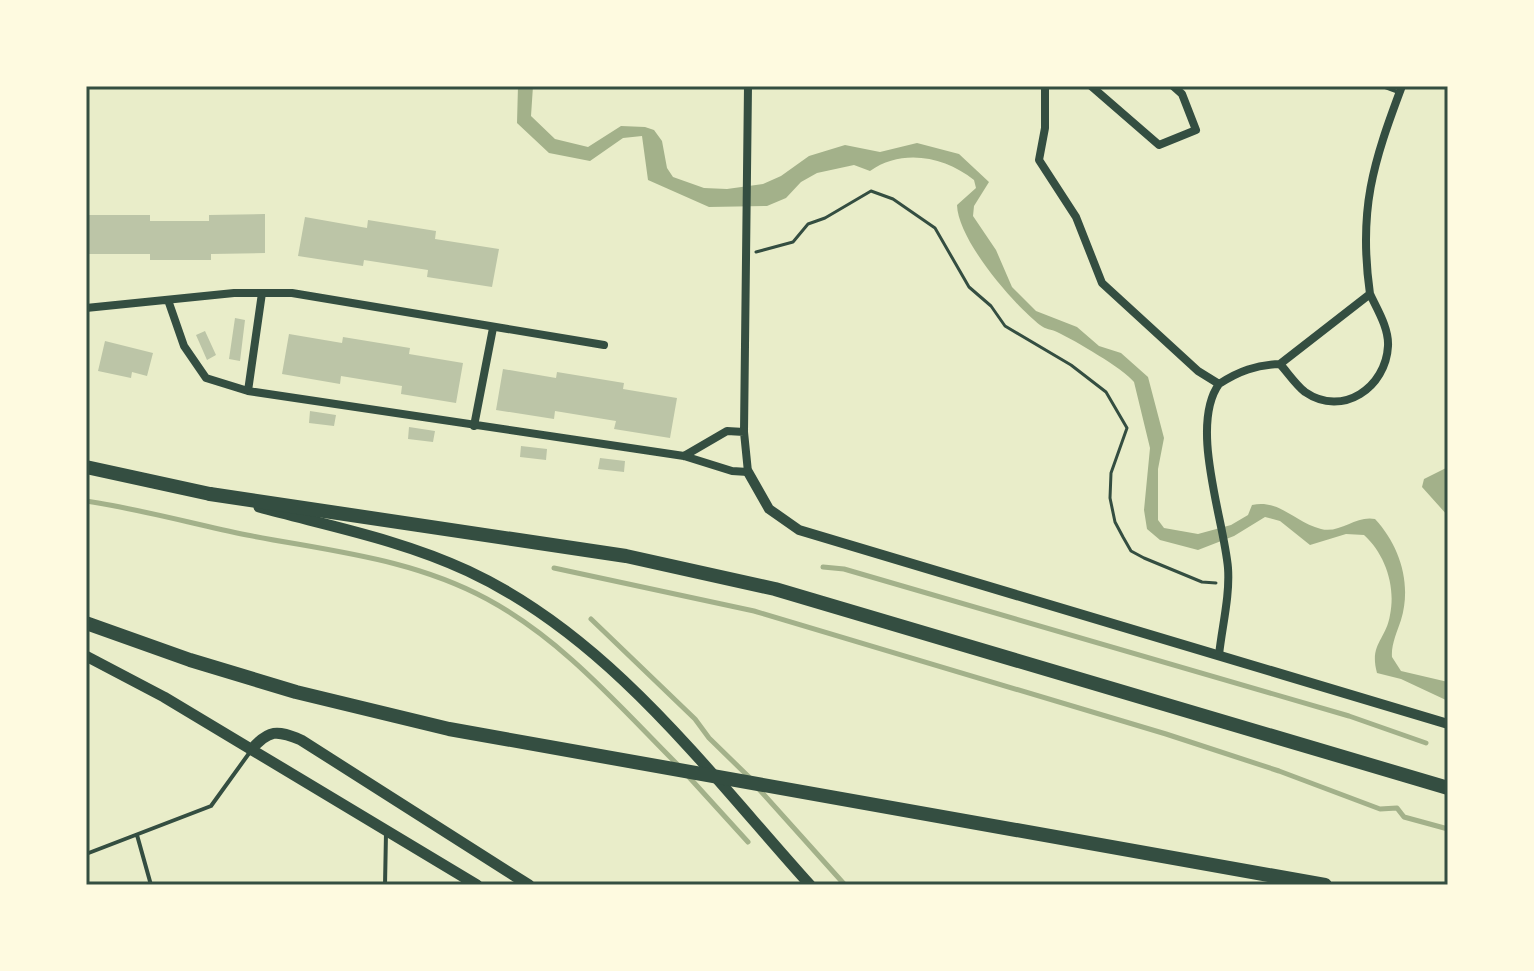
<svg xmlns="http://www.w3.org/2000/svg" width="1534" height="971" viewBox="0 0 1534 971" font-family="'Fira Sans',sans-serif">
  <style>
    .water { fill: #a3b18a }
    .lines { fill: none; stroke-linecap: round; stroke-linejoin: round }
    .stream { stroke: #a3b18a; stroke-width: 5 }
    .building { fill: #bcc5a7 }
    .path { stroke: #344e41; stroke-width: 3 }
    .service { stroke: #344e41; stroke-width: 4 }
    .minor { stroke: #344e41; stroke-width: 8 }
    .tertiary { stroke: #344e41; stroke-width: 10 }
    .secondary { stroke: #344e41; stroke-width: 11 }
    .trunk { stroke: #344e41; stroke-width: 14 }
    .motorway { stroke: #344e41; stroke-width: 14 }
    .neatline { fill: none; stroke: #344e41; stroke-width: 3 }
  </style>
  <rect width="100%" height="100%" fill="#e9edc9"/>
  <path class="water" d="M518 86H533L531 116 555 139 588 147 621 126 645 127 654 130 662 141 667 168 673 177 704 188 727 189 763 184 781 176 809 156 845 145 880 152 917 143 959 154 989 182 974 206 973 216 996 250 1012 287 1036 311 1077 327 1099 346 1121 353 1148 377 1164 438 1158 469V520L1164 528 1198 534 1231 525 1248 515 1252 505C1280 499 1294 522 1321 529 1340 534 1356 515 1375 519 1400 546 1412 584 1401 620 1397 632 1391 645 1392 657L1401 671 1448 682V701L1401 679 1377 673C1369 644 1386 640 1390 615 1396 586 1385 554 1364 535L1346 534 1310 545 1280 521 1265 517 1234 536 1198 550 1160 540 1147 529 1144 510 1150 448 1134 382C1124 369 1074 340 1057 332 1051 329 1046 330 1040 325 1013 304 958 240 957 205L976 188 974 180C945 157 903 148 870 171L854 165 817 173 801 182 786 198 767 206 709 207 648 180 642 136 623 138 590 161 549 153 517 123Z
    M1448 467V516L1422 487 1424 479Z"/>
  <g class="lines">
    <path class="stream" d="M86 501C140 509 193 524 247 535 329 551 411 558 487 599 563 640 619 706 679 766
      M823 567 844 569 1349 716 1426 743
      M554 568 754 611 1166 734 1279 771 1380 809 1397 808 1404 817 1448 829
      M591 619 695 719 709 738 751 779
      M688 776 748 842
      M757 787 845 885"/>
  </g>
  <path class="building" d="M265 214V253L211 254V260H150V254H86V215H150V221H209V215Z
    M305 217 367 228 368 220 436 231 435 239 499 249 492 287 427 277 428 270 364 260 363 266 298 256Z
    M235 318 245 320 240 361 229 359Z
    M205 331 216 355 207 360 196 335Z
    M289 334 342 343 343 337 410 348 409 354 463 363 456 403 401 394 402 386 341 376 340 384 282 374Z
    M105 341 153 353 147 376 132 372 131 378 98 371Z
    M503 369 556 378 557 372 624 383 623 389 677 398 670 438 614 429 616 421 555 411 554 419 496 410Z
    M310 411 336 415 334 426 309 423Z
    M409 427 435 431 433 442 408 439Z
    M521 446 547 449 546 460 520 457Z
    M600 458 625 461 624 472 598 469Z"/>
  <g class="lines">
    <path class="path" d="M756 252 793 242 808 224 825 218 871 191 893 199 935 228 969 287 991 306 1005 326 1071 365 1106 392 1127 428 1111 473 1110 498 1115 522 1123 537 1131 551 1144 558 1202 582 1216 583"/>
    <path class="service" d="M1382 86 1398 92
      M137 835 151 885
      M86 854 211 806 250 752
      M385 885 386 833"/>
    <path class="minor" d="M1045 86V128L1039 160 1076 217 1102 283 1198 371 1219 384C1239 371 1256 365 1280 364 1288 373 1296 385 1305 392 1343 418 1386 387 1388 346 1389 328 1377 309 1370 294
      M1091 86 1159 145 1196 130 1182 94 1173 86
      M168 300 184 346 206 378 248 391 684 456 732 471 748 472 744 432 748 86
      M86 308 234 293H292L604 345
      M1280 364 1370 294C1358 210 1373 163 1402 86
      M1219 384C1189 426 1224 520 1228 568 1230 596 1222 627 1219 655
      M248 391 262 293
      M474 426 493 328
      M684 456 727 431 744 432"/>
    <path class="tertiary" d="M748 472 769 509 799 530 1448 724"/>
    <path class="secondary" d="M259 507C329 526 402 540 468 571 610 637 708 772 810 885
      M86 656 164 697 477 885
      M251 750C269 729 277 730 301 740L529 885"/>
    <path class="trunk" d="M86 467 210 494"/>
    <path class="motorway" d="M210 494 626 556 775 589 1448 788
      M86 623 190 660 296 692 449 729 1325 885"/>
  </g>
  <rect width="1534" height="971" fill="none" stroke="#fefae0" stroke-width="176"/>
  <rect x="88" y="88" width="1358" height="795" class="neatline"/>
</svg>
